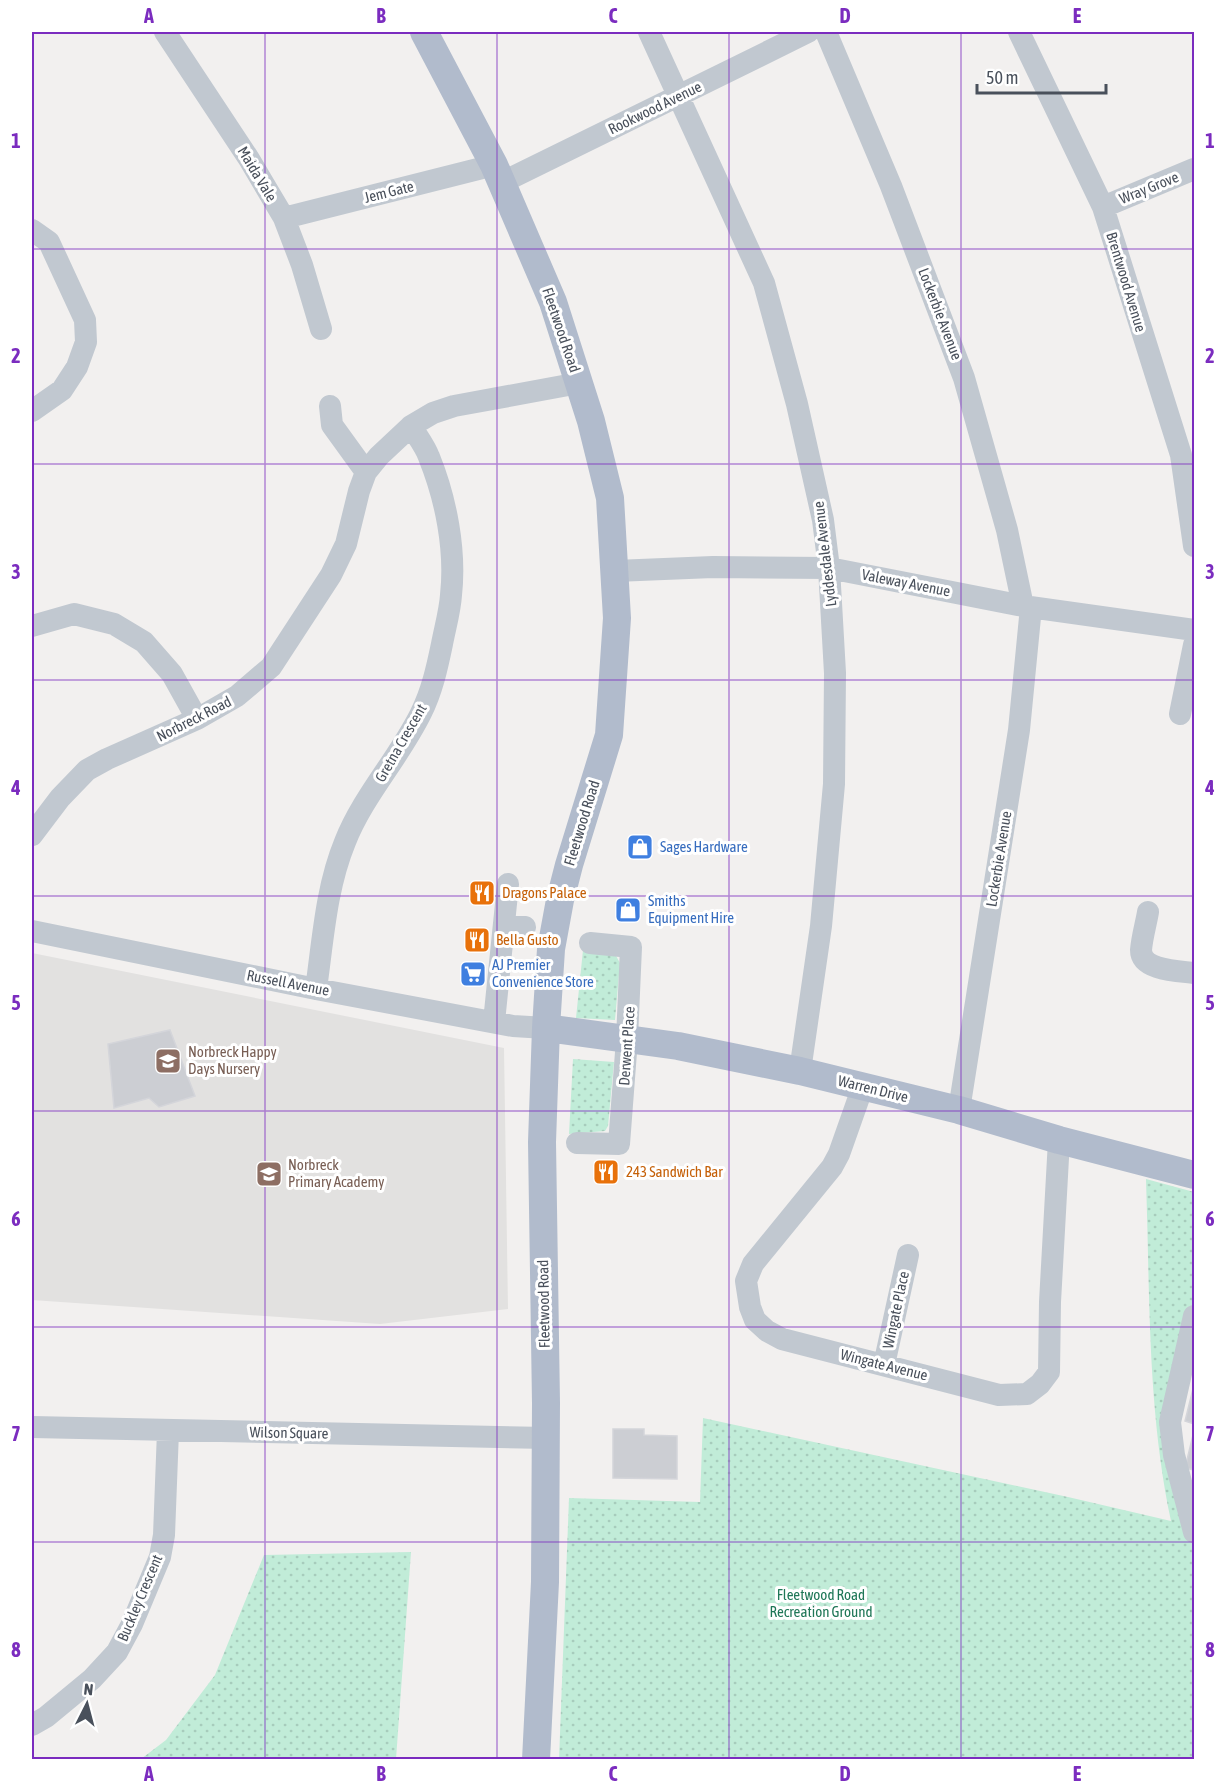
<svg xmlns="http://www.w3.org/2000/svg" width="1226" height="1791" viewBox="0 0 1226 1791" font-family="'Asap Condensed',sans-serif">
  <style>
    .education { fill: #e2e1e0 }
    .grass { fill: url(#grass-dots) }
    .building { fill: #ccced3; stroke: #d4d5da; stroke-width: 1.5 }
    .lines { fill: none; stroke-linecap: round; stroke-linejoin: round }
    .minor { stroke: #c1c8d0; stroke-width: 22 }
    .major { stroke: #b1bbcc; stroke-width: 28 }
    .grid { fill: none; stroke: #7b2cbf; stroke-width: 1.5; stroke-opacity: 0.55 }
    .labels { text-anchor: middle; stroke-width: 6; stroke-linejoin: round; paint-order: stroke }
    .street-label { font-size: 15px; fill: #49505b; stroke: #fff }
    .shop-label { font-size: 15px; fill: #366cbe; stroke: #fff; text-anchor: start }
    .food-label { font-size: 15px; fill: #c56008; stroke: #fff; text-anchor: start }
    .education-label { font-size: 15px; fill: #785e54; stroke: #fff; text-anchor: start }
    .park-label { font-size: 15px; fill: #1f7757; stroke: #fff }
    .neatline { fill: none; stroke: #7b2cbf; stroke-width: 2 }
    .grid-label { font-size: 20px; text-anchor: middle; font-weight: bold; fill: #7b2cbf }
  </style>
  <defs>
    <pattern id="grass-dots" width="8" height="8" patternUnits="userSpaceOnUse" patternTransform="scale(1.5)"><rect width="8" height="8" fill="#c1ecd8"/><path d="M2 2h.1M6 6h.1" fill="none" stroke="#a7ccbc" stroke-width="1.8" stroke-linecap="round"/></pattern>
  </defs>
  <rect width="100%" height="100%" fill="#f2f0ef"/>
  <path class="education" d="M32 953 504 1048 508 1309 380 1324 32 1300Z"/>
  <path class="grass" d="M583 950 615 954 620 963 615 1020 576 1018Z
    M573 1059 614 1062 608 1126 605 1131 569 1134Z
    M1146 1179 1194 1192V1315L1170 1422 1194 1532V1759L559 1760 569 1498 700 1502 703 1418 1068 1497 1171 1521C1147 1408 1150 1293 1146 1179Z
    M411 1552 396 1759H141L166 1740 215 1675 264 1555Z"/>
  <path class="building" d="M170 1030 195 1096 159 1107 149 1098 114 1108 108 1044Z
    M1194 1385V1424L1185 1421Z
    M613 1429H644V1435L677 1436V1479L613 1478Z
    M1194 1431V1470L1185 1468Z"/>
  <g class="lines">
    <path class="minor" d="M165 32 249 159 284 218 302 265 321 329
      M649 32 764 283 797 404 823 520 829 568 835 673 834 784 821 926 800 1071
      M826 32 891 186 964 378 1007 530 1023 606
      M1019 32 1103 207 1181 455 1194 546
      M501 183 808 32
      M1103 207 1194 169
      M284 218 494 165
      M32 230 49 242 85 320 86 342 77 367 62 390 32 411
      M330 406 332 425 366 472
      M615 571 713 567 829 568 1023 606 1194 630
      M32 626 74 614 114 624 144 642 172 674 197 719
      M1180 714 1194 645
      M32 835 60 798 87 770 107 759 197 719 237 696 271 667 331 575 346 544 359 491 366 472 379 456 411 426 433 413 454 406 579 383
      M1148 912C1146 924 1142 937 1141 950 1141 971 1180 971 1194 973
      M504 925 525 927
      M32 931 316 989 513 1026 546 1028
      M316 989C323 940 326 888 345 842 363 796 399 758 421 713 432 691 437 668 442 644 445 628 450 611 451 595 456 550 446 499 429 457 425 446 417 436 411 426
      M494 1022 508 884
      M863 1086 839 1154 832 1167 753 1264 746 1281 750 1307 755 1320 767 1331 782 1339 999 1395 1027 1394 1040 1384 1049 1372 1050 1302 1059 1140
      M959 1110 1019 730 1031 607
      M577 1143 619 1144 627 1039 631 947 590 943
      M1194 1316 1170 1422 1174 1455 1194 1532
      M884 1365 908 1255
      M32 1427 547 1438
      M32 1725 46 1717 92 1679 117 1652 132 1624 160 1557 164 1535 168 1431"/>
    <path class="major" d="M424 32 494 165 553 302 591 421 610 498 617 618 609 735 569 865 560 900 551 949 546 1028 542 1142 546 1403 545 1582 536 1760
      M546 1028 678 1046 800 1071 959 1110 1059 1140 1194 1175"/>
  </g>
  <path class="grid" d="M265 32V1760M497 32V1760M729 32V1760M961 32V1760M32 249H1194M32 464H1194M32 680H1194M32 896H1194M32 1111H1194M32 1327H1194M32 1542H1194"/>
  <defs>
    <symbol id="shop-square" viewBox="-11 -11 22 22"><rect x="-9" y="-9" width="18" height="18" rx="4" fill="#3f7fe0" stroke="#fff"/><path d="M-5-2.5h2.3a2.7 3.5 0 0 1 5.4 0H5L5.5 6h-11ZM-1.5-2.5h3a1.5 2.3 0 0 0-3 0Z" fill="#fff"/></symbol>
    <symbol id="restaurant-square" viewBox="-11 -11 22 22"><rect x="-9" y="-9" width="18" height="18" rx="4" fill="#e8710a" stroke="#fff"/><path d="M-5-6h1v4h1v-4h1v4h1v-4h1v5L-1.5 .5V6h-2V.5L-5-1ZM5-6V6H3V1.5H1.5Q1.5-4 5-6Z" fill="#fff"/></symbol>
    <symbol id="supermarket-square" viewBox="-11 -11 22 22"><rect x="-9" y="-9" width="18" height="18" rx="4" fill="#3f7fe0" stroke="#fff"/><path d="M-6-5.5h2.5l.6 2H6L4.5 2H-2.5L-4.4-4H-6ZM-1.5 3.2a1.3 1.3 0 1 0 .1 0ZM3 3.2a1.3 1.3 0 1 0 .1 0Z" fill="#fff"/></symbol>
    <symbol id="school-square" viewBox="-11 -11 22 22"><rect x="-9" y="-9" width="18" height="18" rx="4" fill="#8d6e63" stroke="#fff"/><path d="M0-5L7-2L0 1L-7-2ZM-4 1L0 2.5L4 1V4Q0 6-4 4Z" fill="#fff"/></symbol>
  </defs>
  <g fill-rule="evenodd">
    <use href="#shop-square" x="625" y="832" width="30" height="30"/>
    <use href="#restaurant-square" x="467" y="878" width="30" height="30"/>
    <use href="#shop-square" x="613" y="895" width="30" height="30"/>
    <use href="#restaurant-square" x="462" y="925" width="30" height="30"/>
    <use href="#supermarket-square" x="458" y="959" width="30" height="30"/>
    <use href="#school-square" x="153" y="1046" width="30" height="30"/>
    <use href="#restaurant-square" x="591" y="1157" width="30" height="30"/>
    <use href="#school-square" x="254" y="1159" width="30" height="30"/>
  </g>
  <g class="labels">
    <g class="street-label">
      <text transform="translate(655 108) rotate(-26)" y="5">Rookwood Avenue</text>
      <text transform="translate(257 174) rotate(59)" y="5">Maida Vale</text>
      <text transform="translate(1149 188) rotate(-22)" y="5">Wray Grove</text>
      <text transform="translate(389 192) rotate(-14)" y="5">Jem Gate</text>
      <text transform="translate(1126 282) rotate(73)" y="5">Brentwood Avenue</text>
      <text transform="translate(940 314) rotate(69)" y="5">Lockerbie Avenue</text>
      <text transform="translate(561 330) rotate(71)" y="5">Fleetwood Road</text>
      <text transform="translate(825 554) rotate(-97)" y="5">Lyddesdale Avenue</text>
      <text transform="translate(906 583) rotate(11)" y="5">Valeway Avenue</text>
      <text transform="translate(194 719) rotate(-27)" y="5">Norbreck Road</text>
      <text transform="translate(401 743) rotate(-60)" y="5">Gretna Crescent</text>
      <text transform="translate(582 823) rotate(-73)" y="5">Fleetwood Road</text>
      <text transform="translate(999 859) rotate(-81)" y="5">Lockerbie Avenue</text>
      <text transform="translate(288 983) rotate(11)" y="5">Russell Avenue</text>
      <text transform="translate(627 1046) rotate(-86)" y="5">Derwent Place</text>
      <text transform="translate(873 1089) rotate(14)" y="5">Warren Drive</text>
      <text transform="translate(544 1304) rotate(-91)" y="5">Fleetwood Road</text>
      <text transform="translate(896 1310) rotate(-78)" y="5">Wingate Place</text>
      <text transform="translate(884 1365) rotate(14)" y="5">Wingate Avenue</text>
      <text transform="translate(289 1433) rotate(1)" y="5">Wilson Square</text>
      <text transform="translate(140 1598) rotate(-67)" y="5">Buckley Crescent</text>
    </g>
    <g class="shop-label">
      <text x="660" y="852">Sages Hardware</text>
      <text x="648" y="906">Smiths<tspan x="648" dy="17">Equipment Hire</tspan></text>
      <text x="492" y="970">AJ Premier<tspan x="492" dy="17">Convenience Store</tspan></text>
    </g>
    <g class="food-label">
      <text x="502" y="898">Dragons Palace</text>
      <text x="496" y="945">Bella Gusto</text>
      <text x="626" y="1177">243 Sandwich Bar</text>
    </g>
    <g class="education-label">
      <text x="188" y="1057">Norbreck Happy<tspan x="188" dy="17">Days Nursery</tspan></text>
      <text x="288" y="1170">Norbreck<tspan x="288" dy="17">Primary Academy</tspan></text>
    </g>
    <g class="park-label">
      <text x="821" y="1600">Fleetwood Road<tspan x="821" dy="17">Recreation Ground</tspan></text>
    </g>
  </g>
  <rect width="1226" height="1791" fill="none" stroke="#ffffff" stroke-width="66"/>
  <g transform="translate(87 1704) rotate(6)" stroke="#ffffff" stroke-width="4.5" paint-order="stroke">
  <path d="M0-4.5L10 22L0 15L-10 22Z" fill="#49505b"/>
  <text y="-9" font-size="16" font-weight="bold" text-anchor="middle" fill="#49505b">N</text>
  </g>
  <path d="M977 84v9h129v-9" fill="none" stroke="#49505b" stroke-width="3"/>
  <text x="986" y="84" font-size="18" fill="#49505b" stroke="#ffffff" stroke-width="4.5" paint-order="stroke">50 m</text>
  <rect x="33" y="33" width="1160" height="1725" class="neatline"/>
  <g class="grid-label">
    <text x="149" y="23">A</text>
    <text x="381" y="23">B</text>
    <text x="613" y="23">C</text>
    <text x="845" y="23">D</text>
    <text x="1077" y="23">E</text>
    <text x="16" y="148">1</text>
    <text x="1210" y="148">1</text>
    <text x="16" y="363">2</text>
    <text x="1210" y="363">2</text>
    <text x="16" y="579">3</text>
    <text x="1210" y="579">3</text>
    <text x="16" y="795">4</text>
    <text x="1210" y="795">4</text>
    <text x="16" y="1010">5</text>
    <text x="1210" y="1010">5</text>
    <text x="16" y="1226">6</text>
    <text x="1210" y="1226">6</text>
    <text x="16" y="1441">7</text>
    <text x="1210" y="1441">7</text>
    <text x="16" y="1657">8</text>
    <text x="1210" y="1657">8</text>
    <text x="149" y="1781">A</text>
    <text x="381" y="1781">B</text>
    <text x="613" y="1781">C</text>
    <text x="845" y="1781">D</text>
    <text x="1077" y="1781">E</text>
  </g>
</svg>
